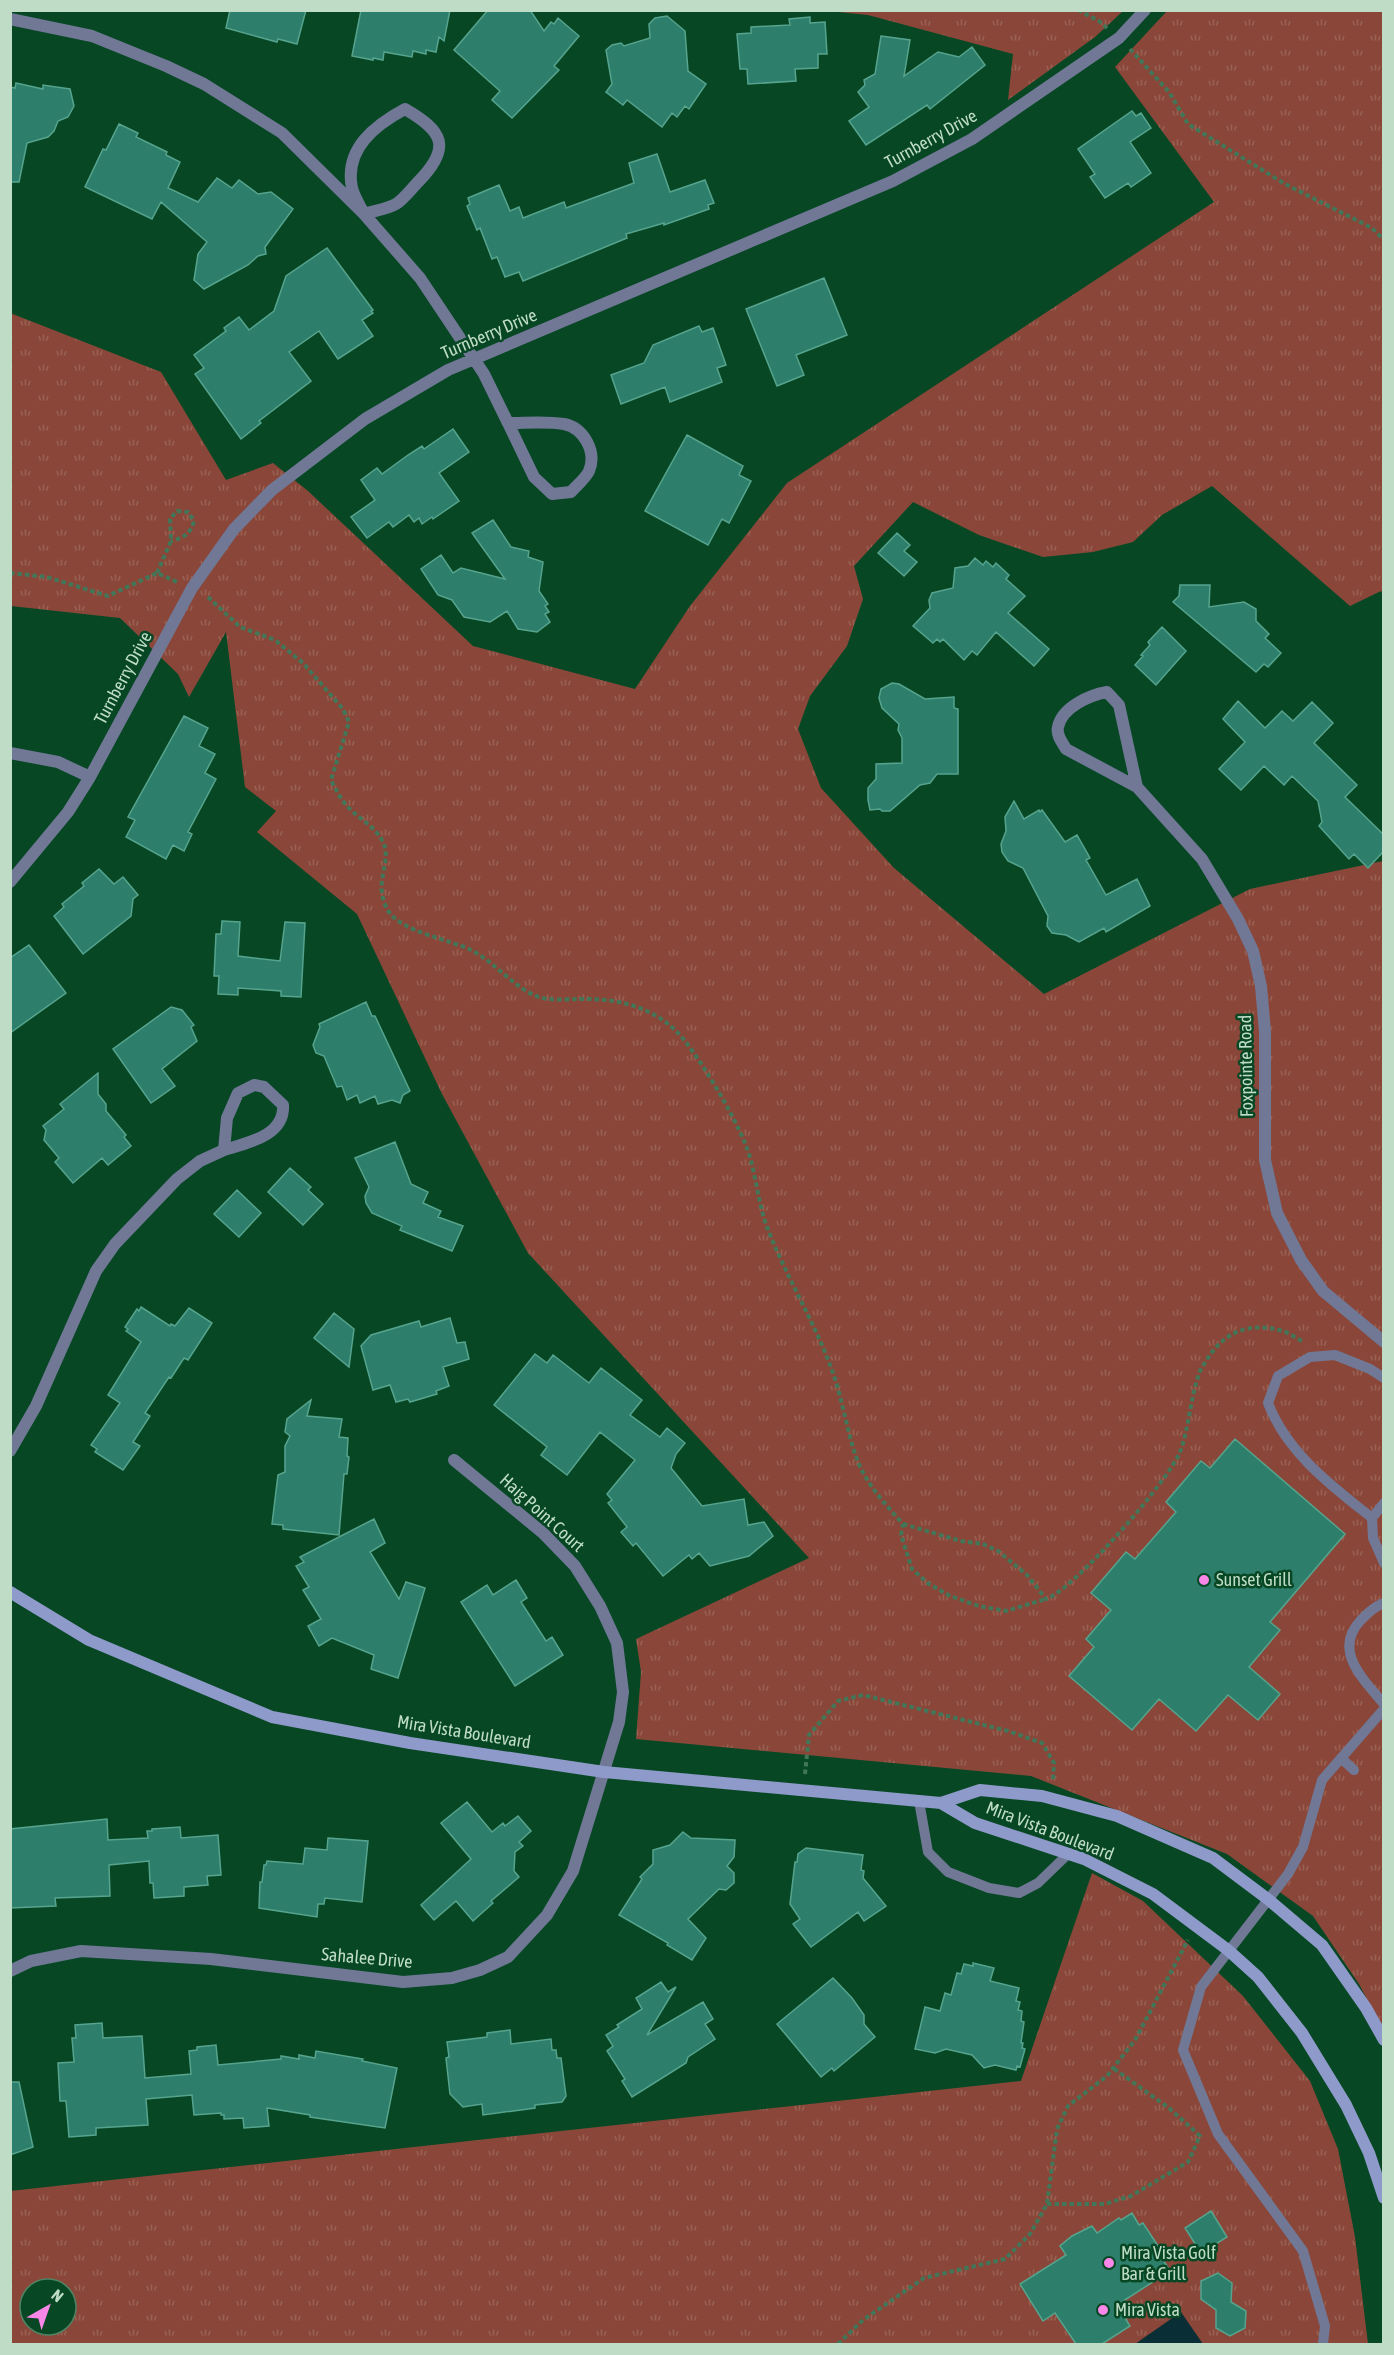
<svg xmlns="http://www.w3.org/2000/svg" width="1394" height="2355" viewBox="0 0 1394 2355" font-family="'Asap Condensed',sans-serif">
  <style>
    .grass { fill: url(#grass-tufts); fill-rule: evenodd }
    .water { fill: #0a2e35 }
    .building { fill: #2d7e6a; stroke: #56a48e; stroke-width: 1.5 }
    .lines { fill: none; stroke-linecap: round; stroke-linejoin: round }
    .path { stroke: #427658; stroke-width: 4; stroke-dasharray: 4.5 3; stroke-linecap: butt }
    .lane { stroke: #707896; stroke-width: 10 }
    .street { stroke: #707896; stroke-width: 12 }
    .secondary { stroke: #8e9ac9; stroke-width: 12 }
    .poi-dot { fill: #f987e8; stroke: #074724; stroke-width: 2 }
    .labels { text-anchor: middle; stroke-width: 5; stroke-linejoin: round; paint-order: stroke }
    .street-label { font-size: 18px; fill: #bfdcc6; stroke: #074724 }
    .poi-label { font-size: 18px; fill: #bfdcc6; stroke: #074724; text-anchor: start }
  </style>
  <defs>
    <pattern id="grass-tufts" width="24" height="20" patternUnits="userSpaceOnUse" patternTransform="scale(1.5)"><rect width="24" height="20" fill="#8a4739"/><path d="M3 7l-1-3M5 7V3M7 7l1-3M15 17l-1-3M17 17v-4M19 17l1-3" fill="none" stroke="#996154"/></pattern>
  </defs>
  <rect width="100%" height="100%" fill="#074724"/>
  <path class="grass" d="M828 11H1123L1095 37 1008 100 1013 54 868 15Z
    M1167 11H1383V594L1381 591 1350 606 1212 486 1162 515 1133 542 1093 552 1043 557 979 535 913 502 854 566 863 599 847 646 810 696 798 729 821 788 894 868 1044 994 1250 889 1383 861V2030L1359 1984 1313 1916 1227 1854 1031 1776 636 1739 641 1672 636 1639 809 1558 528 1253 442 1094 357 914 257 832 276 811 245 787 226 632 189 697 178 674 120 618 11 606 10 313 161 372 226 480 273 463 308 491 473 646 635 689 690 606 787 483 1214 202 1115 67Z
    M1092 1873 1143 1901 1243 1996 1310 2081 1338 2149 1355 2237 1368 2344H11L10 2191 1021 2081ZM30 2289H66V2325H30Z"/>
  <path class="water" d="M1181 2312 1203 2344H1135Z"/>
  <path class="building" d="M230 10H306L297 44 278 39 277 42 226 28Z
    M361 10H450L444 41 439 37 436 52 426 50V54L413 51 412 57 384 52 383 60 373 58V60L352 56Z
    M488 10H530L544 31 551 22 554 24 558 18 579 36 554 66 559 70 512 118 492 100 500 91 454 50Z
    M667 16 685 31 688 71 706 84 689 109 685 106 677 117 672 113 662 127 627 100 623 105 606 92 612 84 606 50 612 45 621 43 624 46 650 38 649 24 655 18Z
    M810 17V23L825 22 827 54H818V68L795 69 796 81 748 84 747 69H740L737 34 751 33V27L790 25 789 19Z
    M881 36 910 40 904 76 938 52 959 57 972 47 985 65 930 109 927 105 866 145 849 121 869 107 858 92 865 85 864 80 875 74Z
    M16 83 43 89V85L70 89 74 106 68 117 58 121 54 131 48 137 27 143 19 182H10V87L15 88Z
    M1132 111 1136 116 1141 113 1151 128 1130 142 1151 173 1131 187 1128 183 1105 198 1090 177 1095 174 1078 149Z
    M119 124 138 133 136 137 167 152 166 155 180 162 168 188 198 202 217 178 232 188 239 180 258 194 271 192 293 209 265 247 266 254 258 256 248 265 204 289 194 280 198 254 207 242 161 202 152 219 85 187 103 149 106 150Z
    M657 154 670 192 705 180 714 203 708 205 709 209 664 225V223L626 234 627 238 523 281 519 272 505 277 497 257 492 259 480 228 477 230 467 206 470 204 468 198 499 185 510 211 519 207 523 218 564 202 566 208 634 183 629 163Z
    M327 248 373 310 371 311 373 313 362 320 373 336 338 359 319 331 289 352 311 381 259 421 261 423 241 439 195 374 204 368 194 355 226 331 224 328 239 317 249 330 274 311 286 276Z
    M824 278 847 335 796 355 804 375 777 386 746 309Z
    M699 326 702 332 713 328 726 365 717 368 722 382 670 402 665 387 621 404 611 375 644 363 653 345Z
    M453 429 469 452 439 473 459 501 433 519 432 517 422 524 419 518 414 522 409 515 393 527 389 522 367 538 351 517 375 500 361 480 377 468 382 474 408 455 422 446 424 449Z
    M687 435 743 466 739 475 751 481 729 523 722 519 708 545 645 511Z
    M493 520 511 547 529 551 528 557 543 562 539 591 548 604 545 606 549 612 545 614 550 622 537 632 518 629 507 611 490 622 464 617 452 600 438 595 421 569 441 555 453 573 461 568 505 579 472 533Z
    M897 533 910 545 904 551 917 562 904 576 878 553Z
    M975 558 983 565 986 561 993 567 996 563 1009 575 1006 579 1025 596 1008 613 1049 649 1034 666 996 632 977 655 972 651 964 660 943 639 940 642 937 639 933 643 913 626 930 608 929 600 932 593 953 588 955 568 968 566Z
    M1180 585H1210L1209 607 1244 602 1256 609V621L1269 634 1265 638 1281 653 1268 667 1264 664 1256 672 1173 602 1179 596Z
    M1162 627 1186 651 1156 685 1135 665 1143 656 1141 655 1150 645 1148 642Z
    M892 683 899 684 925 699 954 697V708L958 709V774H937L930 783 920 785 890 811H882L880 809 870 810 868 800V788L876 779V764L902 763V738L898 730 899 724 882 708 879 698 881 689Z
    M1238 701 1265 728 1282 711 1293 721 1312 702 1333 723 1314 743 1357 785 1345 797 1383 834V852L1368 868 1354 854 1349 859 1319 826 1322 822 1318 801 1292 776 1284 785 1264 766 1241 790 1219 769 1245 742 1223 719Z
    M184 716 208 728 199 746 215 754 205 773 216 779 188 832 192 834 184 851 173 845 166 859 126 837 135 820 128 817Z
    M1014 801 1024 819 1039 810 1040 812 1042 810 1065 842 1077 835 1090 858 1086 860 1106 895 1137 879 1150 906 1106 932 1104 928 1079 942 1066 935 1052 933 1047 926 1048 916 1023 868 1008 861 1002 852 1001 844 1006 831 1005 817Z
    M99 869 114 884 123 877 138 895 133 899 131 916 83 954 54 916 64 907 62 904 84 886 82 883Z
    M222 921 240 922 238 956 280 961 285 922 305 923 301 997 281 996V991L238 988V995L218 994 219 976H214L216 934H221Z
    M29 945 66 993 10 1033V958Z
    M366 1002 372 1016H375L410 1091 403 1095 400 1103 392 1100 378 1104 375 1096 360 1103 357 1095 347 1100 342 1086 337 1087 324 1056 316 1053 313 1045 320 1027 319 1024Z
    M171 1007 182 1010 194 1025 191 1027 197 1041 162 1069 175 1086 151 1103 113 1049Z
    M98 1073V1094L106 1104V1111L126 1135 124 1137 131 1146 108 1165 102 1158 73 1183 55 1162 59 1158 44 1140 46 1130 43 1126 64 1109 60 1104Z
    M395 1142 411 1184 428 1192 423 1203 441 1211 438 1217 463 1226 452 1251 400 1230 402 1226 372 1213 366 1203 365 1196 369 1187 355 1158Z
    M290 1168 311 1187 308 1190 323 1204 303 1225 268 1192Z
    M237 1190 261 1213 239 1237 214 1214Z
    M141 1307 170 1326 171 1324 175 1326 189 1308 212 1323 188 1360 184 1358 171 1378 169 1377 145 1413 150 1416 133 1442 140 1446 123 1470 95 1452 97 1449 91 1445 120 1403 108 1395 141 1342 126 1331 128 1329 125 1327 137 1309 139 1311Z
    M334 1313 354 1329 349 1367 314 1338Z
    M450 1318 457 1343 465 1342 469 1359 443 1367 449 1386 436 1391 437 1394 410 1402 408 1399 396 1402 390 1385 373 1390 361 1346 371 1335 419 1321 421 1327Z
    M535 1354 547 1363 553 1355 589 1383 601 1368 642 1400 630 1415 660 1437 667 1428 685 1443 676 1454 671 1468 702 1506 744 1499 748 1525 764 1522 773 1536 749 1556 710 1566 699 1553 692 1559 689 1555 663 1576 636 1543 633 1546 621 1532 627 1527 608 1503 612 1500 607 1494 635 1460 600 1432 567 1475 541 1455 547 1447 494 1405Z
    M311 1400 307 1416 342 1419 339 1437 348 1438 347 1456 349 1457 347 1474H344L339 1535 283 1529V1525L272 1524 278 1475 285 1472V1446L290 1436 285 1432 287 1419Z
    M1235 1439 1345 1534 1270 1622 1280 1630 1249 1667 1280 1694 1258 1720 1228 1695 1196 1731 1159 1699 1132 1730 1069 1676 1094 1647 1086 1639 1111 1610 1091 1593 1126 1552 1135 1559 1176 1512 1166 1502 1201 1461 1210 1468Z
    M374 1519 385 1543 370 1552 399 1599 406 1582 425 1588 398 1678 371 1669 374 1655 332 1638 319 1646 308 1626 321 1619 303 1590 309 1587 296 1566 304 1562 300 1557Z
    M516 1580 527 1598 521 1602 546 1641 552 1637 563 1655 515 1686 461 1602 487 1585 493 1595Z
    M467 1802 492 1832 503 1823 505 1826 518 1816 531 1831 519 1842 523 1846 515 1852 514 1871 519 1877 491 1901 493 1903 473 1921 456 1901 434 1920 421 1905 471 1859 441 1823Z
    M107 1819 108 1840 148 1838 147 1831H152V1829L180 1827 181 1838 218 1835 221 1875 207 1876 208 1885 184 1887V1896L154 1898 153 1883H150L149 1861 109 1865 110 1896 55 1898 56 1906 10 1908V1829Z
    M683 1832 691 1838 735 1840 734 1857 727 1866 734 1873V1883L726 1890 719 1889 688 1919 706 1938 692 1960 667 1945 668 1943 619 1915 642 1879 640 1877 653 1864V1850L670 1845Z
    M328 1838 368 1841 362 1902 325 1898 324 1904H318L317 1917 259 1908 260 1882H262L264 1865H266L267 1861 303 1864 305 1848 327 1850Z
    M806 1848 863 1855 861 1870 864 1871 863 1878 886 1906 864 1921 858 1912 811 1947 793 1924 800 1919 790 1904 795 1862H797L798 1854Z
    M973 1963 994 1968 990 1981 1019 1988 1016 2001 1020 2002 1018 2010 1022 2011 1021 2021 1024 2022 1021 2043H1023L1022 2048 1025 2049 1020 2067 1017 2066 1016 2070 995 2065 984 2068 972 2055 946 2049 935 2053 915 2049 925 2007 940 2011 945 1993 951 1995 957 1973 961 1974 964 1964 973 1966Z
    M833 1978 852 1998 864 2015V2024L875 2037 834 2071 832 2068 821 2077 777 2024Z
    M661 1982 668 1992 676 1987 647 2035 703 2002 713 2019 705 2024 715 2039 688 2057 686 2063 632 2097 622 2081 625 2079 607 2051 613 2046 606 2035 619 2027 617 2025 642 2009 636 1998Z
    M102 2023 103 2038 142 2036 145 2078 191 2074 189 2051 197 2050V2047L216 2045 218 2065 281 2059V2056L299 2059V2055L315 2058 316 2051 363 2059 362 2061 397 2068 385 2128 310 2117V2115L267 2108 269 2126 244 2128 243 2118 224 2119V2115H221V2113L194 2115 192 2095 146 2099 148 2125 96 2128V2135L69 2137 66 2101H60L58 2063 74 2062 72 2038H76L75 2025Z
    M510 2030 511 2044 551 2039 552 2050H556L557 2058H561L566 2096 562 2102 535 2105V2108L483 2115 482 2104 463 2107 450 2094 446 2058 449 2057 447 2042 487 2037V2033Z
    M10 2082H19L33 2147 10 2155Z
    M1211 2211 1227 2237 1203 2252V2248L1199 2250 1185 2228Z
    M1132 2213 1139 2225 1143 2223 1164 2255 1161 2257 1169 2269 1158 2276 1159 2278 1117 2305 1130 2326 1102 2344H1076L1055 2313 1043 2321 1020 2284 1066 2255 1060 2246 1072 2236 1092 2226 1097 2233 1119 2218 1121 2220Z
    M1218 2273 1232 2283 1231 2302 1246 2311 1245 2328 1230 2336 1216 2328V2310L1201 2299V2281Z"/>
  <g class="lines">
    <path class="path" d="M1078 10 1099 21 1107 28
      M1130 49 1169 92 1188 124 1285 184 1372 228 1384 240
      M10 573 47 577 108 596 157 573 177 582
      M157 573 171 541 170 519 177 511 188 512 194 521C191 533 184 538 171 541
      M208 597 240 627 275 640 303 663 343 709 349 722 331 780C336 790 340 798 347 806 359 819 376 827 383 842 393 863 371 883 389 912 403 932 448 939 471 950 495 962 515 989 539 997 551 1001 567 999 580 999 620 998 659 1008 685 1041 705 1067 732 1112 745 1143 756 1170 757 1200 767 1227 786 1277 815 1322 833 1373 843 1401 847 1433 858 1462 868 1486 886 1505 903 1524L901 1535 912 1569 929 1584 950 1596 979 1606 1006 1611 1046 1599
      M903 1524 961 1541 983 1544 998 1551 1027 1575 1046 1599C1074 1590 1169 1480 1180 1452 1189 1428 1190 1401 1198 1377 1199 1371 1203 1366 1206 1361 1223 1333 1247 1322 1279 1330 1288 1332 1296 1338 1304 1342
      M805 1774 809 1735 838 1701 863 1695 1008 1731 1042 1743 1054 1763 1053 1782
      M1047 2204H1105L1131 2196 1188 2162 1200 2136 1169 2108 1113 2068
      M838 2344 863 2320 924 2278 1005 2259 1030 2234 1047 2204 1057 2129 1068 2106 1107 2076 1135 2040 1188 1940"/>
    <path class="lane" d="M1384 1503 1372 1518 1373 1538 1384 1563
      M1372 1518C1332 1486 1287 1453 1268 1403L1278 1376 1310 1357 1335 1355 1370 1369 1384 1378
      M1384 1603C1374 1607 1369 1612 1361 1620 1332 1650 1363 1679 1384 1704
      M1341 1758 1354 1770
      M919 1801 928 1852 948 1872 989 1888 1019 1893 1038 1883 1068 1854
      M1323 2344 1325 2326 1303 2251 1218 2134 1183 2050 1201 1987 1288 1874 1303 1847 1322 1780 1384 1709"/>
    <path class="street" d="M10 19 92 36 166 66 204 84 282 133 364 214 420 278 484 374 508 423
      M405 109C443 131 452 147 419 181 412 188 404 199 396 204 387 209 374 211 364 214 360 206 354 196 352 188 344 149 375 125 405 109Z
      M508 423C526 423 546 421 564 424 584 428 597 452 589 471 586 478 576 486 571 492L552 494 534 477Z
      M1107 692 1119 705 1137 787 1066 749C1062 742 1056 735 1058 727 1062 707 1090 695 1107 692Z
      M10 753 58 762 90 777
      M1137 787 1202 859 1238 919 1253 951 1261 986 1265 1032V1160L1277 1213 1301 1260 1323 1291 1384 1342
      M10 882 68 812 90 777 192 588 234 529 272 490 365 419 448 370 893 181 972 139 1119 38 1145 10
      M254 1085 264 1087 283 1105C285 1136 247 1143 224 1150L227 1118 238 1093Z
      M10 1451 36 1406 96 1271 115 1244 177 1179 200 1161 224 1150
      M10 1971 31 1961 81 1951 211 1959 403 1982 452 1978 480 1970 508 1957 547 1915 573 1871 619 1722 623 1692 617 1643 600 1606 575 1566 543 1533 454 1460"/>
    <path class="secondary" d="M10 1592 89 1640 272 1717 410 1743 604 1772 941 1803 975 1823 1084 1859 1153 1894 1228 1950 1258 1977 1302 2033 1346 2105 1369 2153 1384 2198
      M941 1803 980 1790 1042 1796 1117 1816 1213 1858 1269 1900 1322 1945 1366 2008 1384 2040"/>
  </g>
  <g class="poi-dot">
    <circle cx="1204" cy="1580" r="6"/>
    <circle cx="1109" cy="2263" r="6"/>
    <circle cx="1103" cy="2310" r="6"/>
  </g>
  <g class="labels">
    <g class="street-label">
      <text transform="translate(931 139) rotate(-29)" y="6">Turnberry Drive</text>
      <text transform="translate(489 334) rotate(-23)" y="6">Turnberry Drive</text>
      <text transform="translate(123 678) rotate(-62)" y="6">Turnberry Drive</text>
      <text transform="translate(1246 1066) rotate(-91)" y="6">Foxpointe Road</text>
      <text transform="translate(542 1513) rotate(42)" y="6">Haig Point Court</text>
      <text transform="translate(464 1732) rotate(9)" y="6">Mira Vista Boulevard</text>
      <text transform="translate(1050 1831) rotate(21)" y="6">Mira Vista Boulevard</text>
      <text transform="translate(367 1958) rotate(5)" y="6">Sahalee Drive</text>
    </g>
    <g class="poi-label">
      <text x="1216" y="1586">Sunset Grill</text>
      <text x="1121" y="2259">Mira Vista Golf<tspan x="1121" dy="21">Bar &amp; Grill</tspan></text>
      <text x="1115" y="2316">Mira Vista</text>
    </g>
  </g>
  <rect width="1394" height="2355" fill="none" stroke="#bfdcc6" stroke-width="24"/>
  <g transform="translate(48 2307) rotate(40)"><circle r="28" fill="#074724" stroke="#518365" stroke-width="1.5"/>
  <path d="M0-4.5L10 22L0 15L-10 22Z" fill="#f987e8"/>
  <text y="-9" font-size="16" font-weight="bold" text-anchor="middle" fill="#bfdcc6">N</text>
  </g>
</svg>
